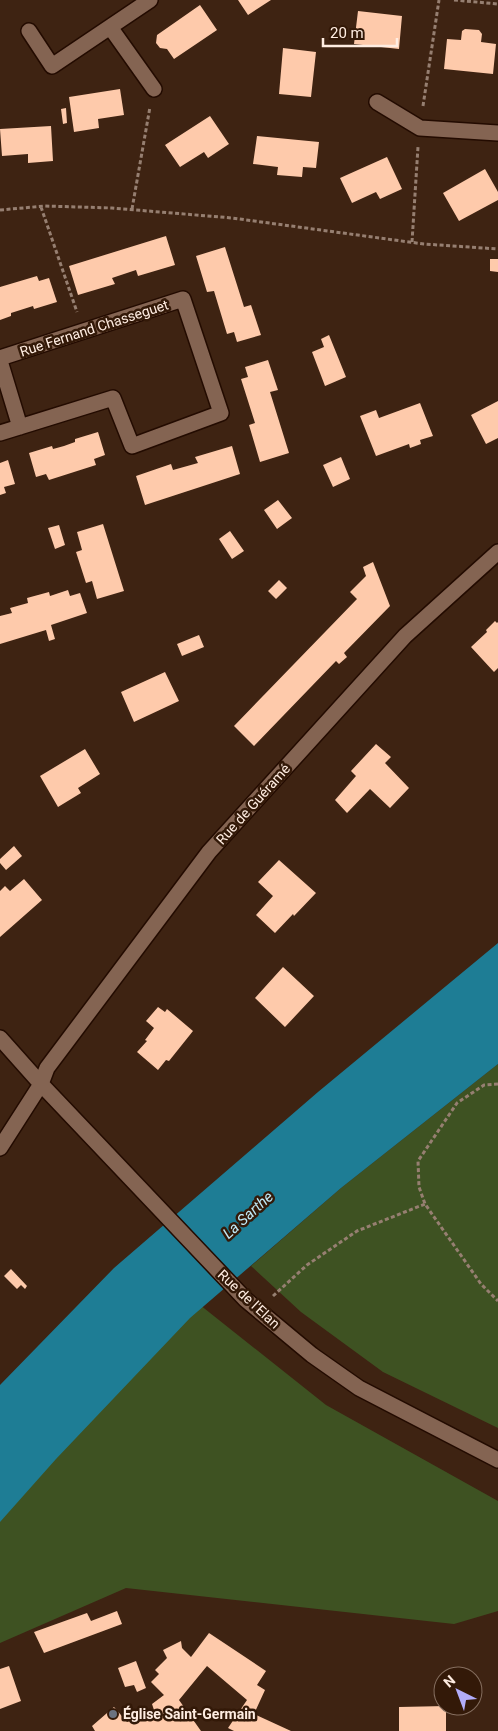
<svg xmlns="http://www.w3.org/2000/svg" width="498" height="1731" viewBox="0 0 498 1731" font-family="Roboto,sans-serif">
  <style>
    .green { fill: #3e5222 }
    .water { fill: #1e7d95 }
    .building { fill: #fecaab }
    .lines { fill: none; stroke-linecap: round; stroke-linejoin: round }
    .minor-casing { stroke: #230b00; stroke-width: 18 }
    .path { stroke: #967f71; stroke-width: 3; stroke-dasharray: 4 2.5; stroke-linecap: butt }
    .minor { stroke: #846452; stroke-width: 15 }
    .worship-dot { fill: #6b7280; stroke: #331908; stroke-width: 2 }
    .labels { text-anchor: middle; stroke-width: 5; stroke-linejoin: round; paint-order: stroke }
    .street-label { font-size: 14px; fill: #ffede2; stroke: #331908 }
    .poi-label { font-size: 14px; font-weight: bold; fill: #ffede2; stroke: #331908; text-anchor: start }
    .water-label { font-size: 15px; font-style: italic; fill: #bfeaf8; stroke: #331908 }
  </style>
  <rect width="100%" height="100%" fill="#3e2312"/>
  <path class="green" d="M498 1064V1428L383 1372 301 1312 251 1266 341 1188Z
    M190 1297 326 1405 498 1501V1611L454 1624 126 1588 0 1643V1502Z"/>
  <path class="water" d="M498 943V1064L341 1188 190 1318 56 1459 0 1522V1385L114 1268 318 1092Z"/>
  <path class="building" d="M238 0H271L248 15Z
    M200 5 217 30 174 59 167 49 160 48 156 43 157 35Z
    M358 11 402 16 399 49 354 44Z
    M465 29 479 30 482 34 481 42 496 44 493 74 444 69 447 39 461 40 462 31Z
    M283 48 316 52 311 97 279 94Z
    M120 89 124 115 98 119 99 128 74 132 69 97Z
    M66 108 67 123 63 124 61 109Z
    M210 116 229 144 208 158 204 152 180 167 165 145Z
    M51 126 53 161 28 163V154L2 156 0 129Z
    M257 136 319 142 316 168 303 167 302 177 277 175 278 167 253 164Z
    M387 157 402 189 380 199 376 192 352 203 340 178Z
    M485 169 498 192V200L459 221 443 193Z
    M166 236 175 265 138 276 136 270 112 278 115 284 78 295 69 266Z
    M225 247 244 307 251 305 261 335 237 342 234 332 227 334 214 291 207 292 196 256Z
    M490 259H498V272L490 271Z
    M37 276 39 281 49 278 57 302 34 309 33 306 11 313V316L0 320V287Z
    M329 335 346 377 325 386 312 352 324 347 321 339Z
    M268 360 278 390 270 392 289 453 260 462 249 425 255 423 241 379 248 377 245 367Z
    M498 401V438L486 444 471 415Z
    M420 403 433 436 420 440 421 444 410 448 409 444 376 456 360 416 376 410 379 418Z
    M98 432 105 455 94 459 96 465 49 480 46 474 36 477 29 453 52 446 53 449 64 446 75 442V439Z
    M232 446 240 474 145 505 136 476 171 464 173 470 198 463 195 457Z
    M341 457 350 479 333 487 323 465Z
    M8 460 15 484 4 487 6 493 0 495V463Z
    M278 500 292 518 277 529 264 510Z
    M103 524 124 591 97 599 92 581 86 583 76 552 82 550 77 532Z
    M59 525 65 545 55 549 48 528Z
    M230 531 244 551 232 559 219 539Z
    M373 562 390 606 344 653 347 657 339 664 336 661 254 746 234 726 357 599 350 592 366 576 363 567Z
    M279 580 287 588 276 599 268 591Z
    M68 590 70 596 80 593 87 613 51 625 55 639 49 641 46 630 0 644V616L12 613 10 608 28 603 27 598 49 592 50 596Z
    M495 621 497 623 498 622V668L494 672 471 647 487 632 486 630Z
    M199 635 204 647 182 656 177 644Z
    M165 672 179 701 134 722 121 692Z
    M376 744 391 757 385 763 409 788 390 808 370 789 347 813 335 800 356 776 351 771Z
    M85 749 100 774 78 788 81 793 58 807 40 776Z
    M14 846 22 856 6 870 0 863V859Z
    M279 860 316 893 294 916 293 914 275 933 256 915 273 896 258 882Z
    M24 879 42 900 0 937V891L5 886 10 891Z
    M283 967 314 996 285 1027 255 998Z
    M158 1007 165 1012 167 1009 193 1031 169 1061 166 1060 158 1070 137 1052 147 1041 145 1040 154 1028 146 1021Z
    M11 1269 27 1286 25 1289 21 1285 17 1289 4 1276Z
    M117 1611 122 1624 44 1653 34 1632 87 1613 91 1621Z
    M209 1633 266 1671 257 1685 265 1690 254 1714 291 1731H234L228 1728 247 1700 207 1666 179 1700 201 1731H95L92 1726 114 1707 127 1722 154 1710 152 1704 164 1695 151 1682 159 1674 155 1670 167 1658 163 1650 181 1641 182 1648 191 1657Z
    M136 1661 146 1688 137 1692 134 1685 125 1687 118 1668Z
    M9 1666 21 1701 0 1709V1669Z
    M446 1706V1731H399V1707Z"/>
  <g class="lines">
    <defs>
      <path id="minor" d="M110 27 154 89
        M29 31 52 66 150 0
        M377 102 420 128 498 133
        M0 358 183 299 221 413 132 446 113 398 0 433
        M0 361 20 427
        M0 1038 41 1084 246 1300 312 1355 359 1388 498 1460
        M0 1148 41 1084 47 1068 209 852 405 636 498 552"/>
    </defs>
    <use href="#minor" class="minor-casing"/>
    <path class="path" d="M454 0 498 4
      M423 106 439 0
      M41 207 77 312
      M132 209 150 107
      M0 210 45 206 112 208 232 218 424 244 498 249
      M412 242 418 147
      M498 1084 484 1085 457 1103 418 1161 419 1187 425 1204 481 1284 498 1301
      M273 1296 307 1265 357 1231 425 1204"/>
    <use href="#minor" class="minor"/>
  </g>
  <circle class="worship-dot" cx="113" cy="1714" r="5"/>
  <g class="labels">
    <g class="street-label">
      <text transform="translate(94 328) rotate(-18)" y="5">Rue Fernand Chasseguet</text>
      <text transform="translate(253 804) rotate(-48)" y="5">Rue de Guéramé</text>
      <text transform="translate(249 1299) rotate(43)" y="5">Rue de l'Elan</text>
    </g>
    <g class="poi-label">
      <text x="123" y="1719">Église Saint-Germain</text>
    </g>
    <g class="water-label">
      <text transform="translate(248 1215) rotate(-42)" y="5">La Sarthe</text>
    </g>
  </g>
  <g transform="translate(458 1691) rotate(318)"><circle r="24" fill="#331908" stroke="#856e5f"/>
  <path d="M0-4L9 19L0 12L-9 19Z" fill="#b2adfa"/>
  <text y="-8" font-size="14" font-weight="bold" text-anchor="middle" fill="#ffede2">N</text>
  </g>
  <path d="M323 38v8h74v-8" fill="none" stroke="#ffede2" stroke-width="2.5"/>
  <text x="330" y="38" font-size="15" fill="#ffede2" stroke="#331908" stroke-width="4" paint-order="stroke">20 m</text>
</svg>
